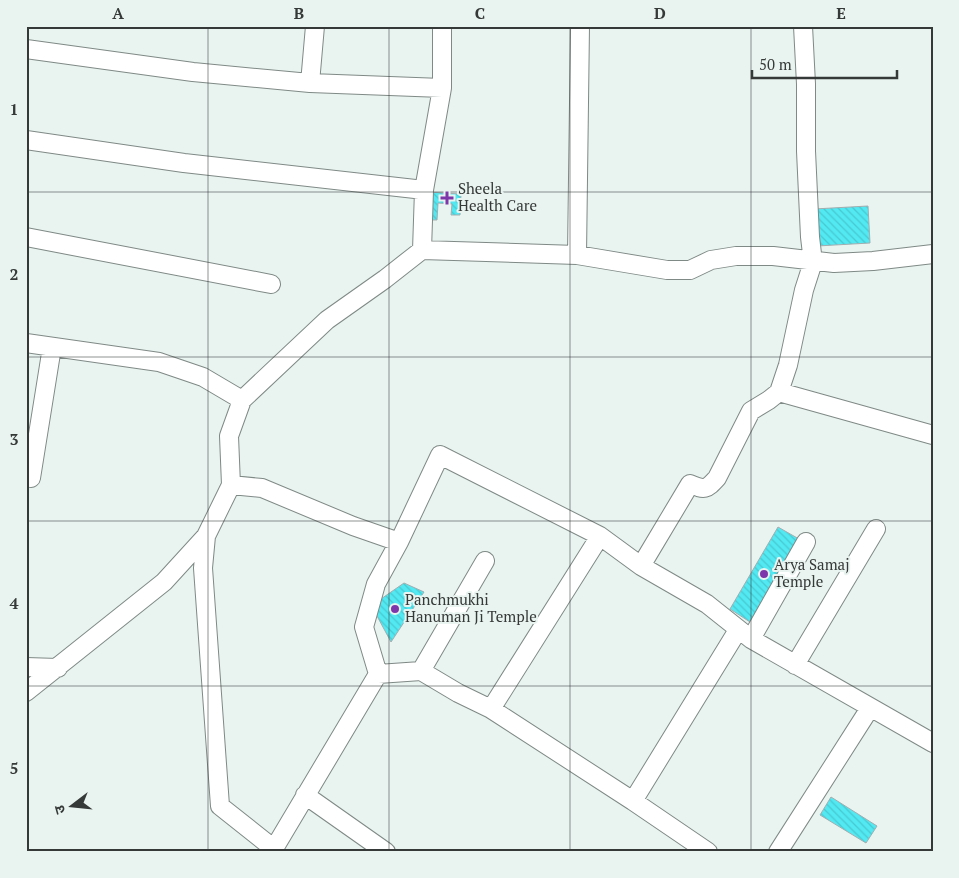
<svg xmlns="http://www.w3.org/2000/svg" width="959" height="878" viewBox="0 0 959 878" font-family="'PT Serif','Noto Sans Devanagari',serif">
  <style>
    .building { fill: url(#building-back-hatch); stroke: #a3aeaf }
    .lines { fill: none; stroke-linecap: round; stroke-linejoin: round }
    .minor-casing { stroke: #7f8986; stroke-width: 20 }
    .minor { stroke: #fff; stroke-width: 18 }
    .grid { fill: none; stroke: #353937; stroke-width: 1; stroke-opacity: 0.55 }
    .poi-dot { fill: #7d37ab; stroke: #e9f4f1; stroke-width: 2 }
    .labels { text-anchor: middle; stroke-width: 4; stroke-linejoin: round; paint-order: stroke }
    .poi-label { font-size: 15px; fill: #353937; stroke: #e9f4f1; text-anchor: start }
    .neatline { fill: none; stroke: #353937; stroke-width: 2 }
    .grid-label { font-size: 16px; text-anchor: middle; font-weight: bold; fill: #353937 }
  </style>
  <defs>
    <pattern id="building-back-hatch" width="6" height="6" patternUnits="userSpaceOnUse" patternTransform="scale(1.25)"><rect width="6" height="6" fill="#52e9f2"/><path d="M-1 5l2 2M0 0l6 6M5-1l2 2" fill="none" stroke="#48c9d0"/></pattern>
  </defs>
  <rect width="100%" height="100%" fill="#e9f4f1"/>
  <path class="building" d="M427 192 461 194 460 215H451L452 204 438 203 437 220H426Z
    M868 206 870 243 817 246 814 209Z
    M778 527 799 539 750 622 730 609Z
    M404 583 424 592 391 642 377 616 378 601Z
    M831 797 877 826 866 843 820 815Z"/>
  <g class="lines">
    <defs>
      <path id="minor" d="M26 49 193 72 310 83 442 88
        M310 83 315 26
        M26 140 184 163 424 190
        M26 237 271 284
        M422 250 577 255 667 270H690L711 260 736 256H773L834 263 873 261 933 254
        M577 255 580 26
        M26 343 159 362 203 377 242 400
        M779 392 933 435
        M31 478 52 347
        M231 485 262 488 353 526 399 542
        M641 566 690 484C705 490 706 490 717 478L751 411 769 400 779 392 788 365 804 290 813 262 810 237 806 151V84L803 26
        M751 639 806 542
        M795 665 876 529
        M26 667 58 668
        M421 671 485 561
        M378 674 421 671 458 693 491 709 633 801 708 852
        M26 692 164 582 206 536
        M491 709 600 536
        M305 795 386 852
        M633 801 738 630
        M273 848 220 806 203 568 206 536 231 485 229 436 242 400 327 320 385 279 422 250 424 190 442 88V26
        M272 852 378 674 364 627 376 584 399 542 440 455 600 536 641 566 707 604 751 639 933 743
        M778 852 870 708"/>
    </defs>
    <use href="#minor" class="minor-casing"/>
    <use href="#minor" class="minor"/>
  </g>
  <path class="grid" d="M208 26V852M389 26V852M570 26V852M751 26V852M26 192H933M26 357H933M26 521H933M26 686H933"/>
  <g class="poi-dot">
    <path d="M444.5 190.5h5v5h5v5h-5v5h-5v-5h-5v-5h5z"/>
    <circle cx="764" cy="574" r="5"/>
    <circle cx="395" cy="609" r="5"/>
  </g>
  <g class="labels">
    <g class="poi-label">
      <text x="458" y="194">Sheela<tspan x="458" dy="17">Health Care</tspan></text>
      <text x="774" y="570">Arya Samaj<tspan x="774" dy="17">Temple</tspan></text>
      <text x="405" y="605">Panchmukhi<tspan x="405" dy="17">Hanuman Ji Temple</tspan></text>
    </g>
  </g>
  <rect width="959" height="878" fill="none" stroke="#e9f4f1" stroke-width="55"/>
  <g transform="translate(72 806) rotate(254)" stroke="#e9f4f1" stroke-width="4" paint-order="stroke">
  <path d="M0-4L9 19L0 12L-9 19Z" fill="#353937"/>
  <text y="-8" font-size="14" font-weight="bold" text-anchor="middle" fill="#353937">उ</text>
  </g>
  <path d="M752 70v8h145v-8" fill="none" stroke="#353937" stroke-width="2.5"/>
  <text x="759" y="70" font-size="15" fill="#353937" stroke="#e9f4f1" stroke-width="4" paint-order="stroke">50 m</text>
  <rect x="28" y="28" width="904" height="822" class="neatline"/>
  <g class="grid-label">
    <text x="118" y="19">A</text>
    <text x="299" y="19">B</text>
    <text x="480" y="19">C</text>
    <text x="660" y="19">D</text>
    <text x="841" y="19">E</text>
    <text x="14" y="115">1</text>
    <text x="14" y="280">2</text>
    <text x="14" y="445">3</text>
    <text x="14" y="609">4</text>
    <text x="14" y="774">5</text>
  </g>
</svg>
